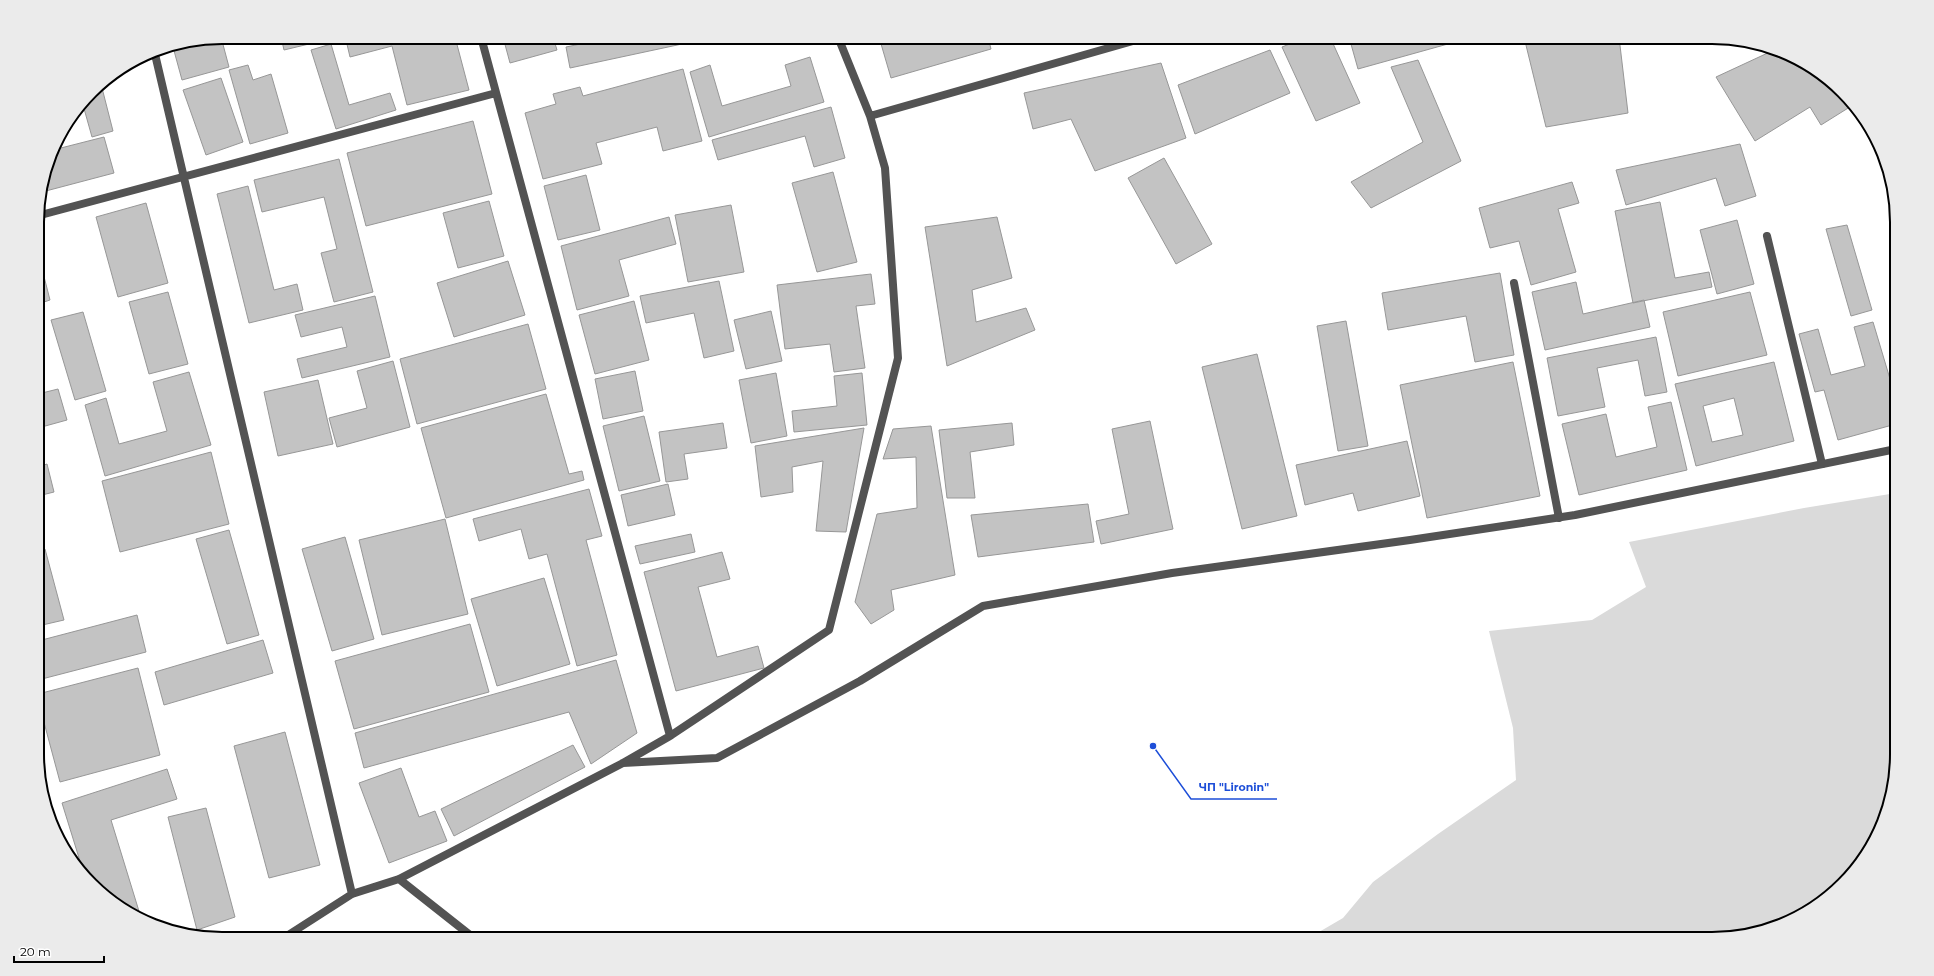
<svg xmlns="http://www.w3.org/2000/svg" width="1934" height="976" viewBox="0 0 1934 976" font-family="Montserrat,sans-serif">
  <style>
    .green { fill: #dadada }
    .building { fill: #c3c3c3; stroke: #979797; fill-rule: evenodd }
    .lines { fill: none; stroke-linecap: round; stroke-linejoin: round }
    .lane { stroke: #535353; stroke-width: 8 }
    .street { stroke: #535353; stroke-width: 8 }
    .rim { fill: none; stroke: #000; stroke-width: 2 }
    .leader { fill: none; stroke: #1d4ed8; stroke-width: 1.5 }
    .callout-dot { fill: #1d4ed8; stroke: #fff; stroke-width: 1.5 }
    .callout-label { font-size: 11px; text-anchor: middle; font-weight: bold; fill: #1d4ed8; stroke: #fff; stroke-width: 3; stroke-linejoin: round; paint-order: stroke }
  </style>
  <rect width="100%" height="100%" fill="#fff"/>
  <path class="green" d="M1896 493 1897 755 1878 836 1851 876 1815 908 1772 929 1724 939H1307L1343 918 1373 882 1438 834 1516 780 1513 728 1489 631 1592 620 1646 587 1629 542 1804 508Z"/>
  <path class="building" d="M221 37 229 67 182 80 173 47Z
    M281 37H307L309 44 284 50Z
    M313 37H331L314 42Z
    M359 37H455L469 90 407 105 392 46 350 57 346 40Z
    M503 37H553L557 50 510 63Z
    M614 37H710V38L570 68 566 47Z
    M879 37H988L991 49 891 78Z
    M1307 37H1330L1360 103 1316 121 1282 47Z
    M1349 37H1473L1358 69Z
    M1524 37H1619L1628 113 1546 127Z
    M331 44 349 105 390 93 396 110 336 129 311 50Z
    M1270 50 1290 93 1195 134 1178 85Z
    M1772 51 1794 56 1853 105 1821 125 1810 107 1755 141 1716 77Z
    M810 57 824 102 709 137 690 72 710 65 722 106 791 86 785 65Z
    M1418 60 1461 161 1371 208 1351 182 1423 142 1391 67Z
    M1161 63 1186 138 1095 171 1071 119 1033 129 1024 93Z
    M248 65 253 80 271 74 288 133 250 144 229 70Z
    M683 69 702 141 663 151 657 127 596 143 602 164 543 179 525 113 556 104 553 94 580 87 583 96Z
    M221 78 243 142 206 155 183 90Z
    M99 84H101L113 131 92 137 83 105Z
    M831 107 845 158 814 167 805 136 718 160 712 140Z
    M473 121 492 194 366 226 347 153Z
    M104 137 114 173 42 192 53 150Z
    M1740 144 1756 196 1725 206 1716 178 1626 205 1616 170Z
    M1164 158 1212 244 1176 264 1128 178Z
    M339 159 373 292 334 302 321 253 337 249 324 197 262 212 254 180Z
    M833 172 857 262 817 272 792 183Z
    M586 175 600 230 558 240 544 186Z
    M1572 182 1579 203 1558 209 1576 272 1531 285 1519 241 1490 248 1479 208Z
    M248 186 274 290 297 284 303 310 249 323 217 194Z
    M489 201 504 256 458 268 443 213Z
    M1660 202 1675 278 1709 272 1712 287 1633 303 1615 211Z
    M146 203 168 283 118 297 96 217Z
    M731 205 744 272 688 282 675 215Z
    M669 217 676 244 619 260 629 296 577 310 561 246Z
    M997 217 1012 278 972 290 976 322 1026 308 1035 330 947 366 925 227Z
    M1737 220 1754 284 1717 294 1700 230Z
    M1847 225 1872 310 1851 316 1826 229Z
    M38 253 50 300 38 304Z
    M508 261 525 315 454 337 437 283Z
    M1500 273 1514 355 1475 362 1466 316 1388 330 1382 293Z
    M871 274 875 304 856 306 865 368 834 372 830 344 785 349 777 285Z
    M719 281 734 351 704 358 694 313 646 323 640 296Z
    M1576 282 1583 314 1644 300 1650 327 1545 350 1532 292Z
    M168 292 188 364 149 374 129 302Z
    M1750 292 1767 355 1678 376 1663 312Z
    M375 296 390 357 302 378 297 359 347 347 342 327 301 337 295 315Z
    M634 301 649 360 595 374 579 315Z
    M771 311 782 361 746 369 734 320Z
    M83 312 106 391 75 400 51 320Z
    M1346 321 1368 446 1338 451 1317 326Z
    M1873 322 1896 399V424L1838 440 1824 390 1815 392 1799 334 1818 329 1831 375 1865 366 1854 327Z
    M528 324 546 389 417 424 400 359Z
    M1656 337 1667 392 1645 396 1638 360 1597 368 1605 407 1558 416 1547 358Z
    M1257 354 1297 516 1242 529 1202 367Z
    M393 361 410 427 337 447 329 418 367 408 357 371Z
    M1513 362 1540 496 1427 518 1400 385Z
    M1774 362 1794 441 1696 466 1675 384ZM1734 398 1743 435 1712 442 1703 406Z
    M635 371 643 411 603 419 595 379Z
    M189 372 211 445 105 476 85 405 106 398 119 444 167 431 153 382Z
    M776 373 787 436 751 443 739 380Z
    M862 373 867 425 794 432 792 411 837 406 834 376Z
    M318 380 333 444 278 456 264 392Z
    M58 389 67 420 38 428V394Z
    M546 394 569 474 582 471 584 480 446 518 421 428Z
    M1671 402 1687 470 1579 495 1562 424 1606 414 1616 457 1657 447 1648 407Z
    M644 416 660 481 619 491 603 426Z
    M1150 421 1173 529 1101 544 1096 521 1129 514 1112 429Z
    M723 423 727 448 684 454 688 479 666 482 659 432Z
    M1012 423 1014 445 970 452 975 498H947L939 430Z
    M931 426 955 575 891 590 894 610 871 624 855 602 877 514 917 508 916 457 883 459 893 429Z
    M864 428 846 532 816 531 823 461 792 467 793 492 761 497 755 446Z
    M1407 441 1420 496 1358 511 1353 493 1305 505 1296 465Z
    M211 452 229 524 120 552 102 481Z
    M47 464 54 492 38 496V467Z
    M668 484 675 515 628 526 621 495Z
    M589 489 602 536 586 540 617 655 577 666 547 554 529 559 521 529 479 541 473 519Z
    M1088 504 1094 542 978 557 971 515Z
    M38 517 43 537 38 538Z
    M445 519 468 614 382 635 359 540Z
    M229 530 259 635 227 644 196 539Z
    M691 534 695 552 640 564 635 546Z
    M345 537 374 639 332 651 302 549Z
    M45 549 64 620 38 626V551Z
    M722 552 730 579 698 587 717 657 758 646 764 668 676 691 644 572Z
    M544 578 570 664 497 686 471 599Z
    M137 615 146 652 38 680V641Z
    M470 624 489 692 354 729 335 661Z
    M263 640 273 673 164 705 155 672Z
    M616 660 637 733 591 764 569 712 364 768 355 733Z
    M138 668 160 755 60 782 38 700V694Z
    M285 732 320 865 269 878 234 746Z
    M573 745 585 767 454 836 441 809Z
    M401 768 419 817 435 811 447 841 389 863 359 783Z
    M167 769 177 799 111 820 142 921 84 874 62 803Z
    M206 808 235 917 197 930 168 817Z"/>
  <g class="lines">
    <path class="lane" d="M1767 236 1822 464
      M1514 283 1559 518"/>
    <path class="street" d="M481 37 670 736
      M154 50 352 894
      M870 116 1147 37
      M37 216 496 93
      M623 763 717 758 860 681 983 606 1172 573 1410 540 1575 515 1896 449
      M399 879 475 939
      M282 939 352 894 399 879 623 763 670 736 829 630 898 358 885 168 870 116 838 37"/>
  </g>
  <path d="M0 0H1934V976H0ZM222 44H1712A178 178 0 0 1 1890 222V754A178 178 0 0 1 1712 932H222A178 178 0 0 1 44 754V222A178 178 0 0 1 222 44Z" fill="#ebebeb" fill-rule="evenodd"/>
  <path class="rim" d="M222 44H1712A178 178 0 0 1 1890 222V754A178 178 0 0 1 1712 932H222A178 178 0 0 1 44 754V222A178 178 0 0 1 222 44Z"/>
  <path class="leader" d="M1153 746L1191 799H1277"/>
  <circle class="callout-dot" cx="1153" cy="746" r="4"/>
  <g class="callout-label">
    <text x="1234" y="791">ЧП "Lironin"</text>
  </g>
  <path d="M14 956v6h90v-6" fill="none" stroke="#000000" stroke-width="2"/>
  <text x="20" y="956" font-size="12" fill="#000000" stroke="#ffffff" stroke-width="3" paint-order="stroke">20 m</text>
</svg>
